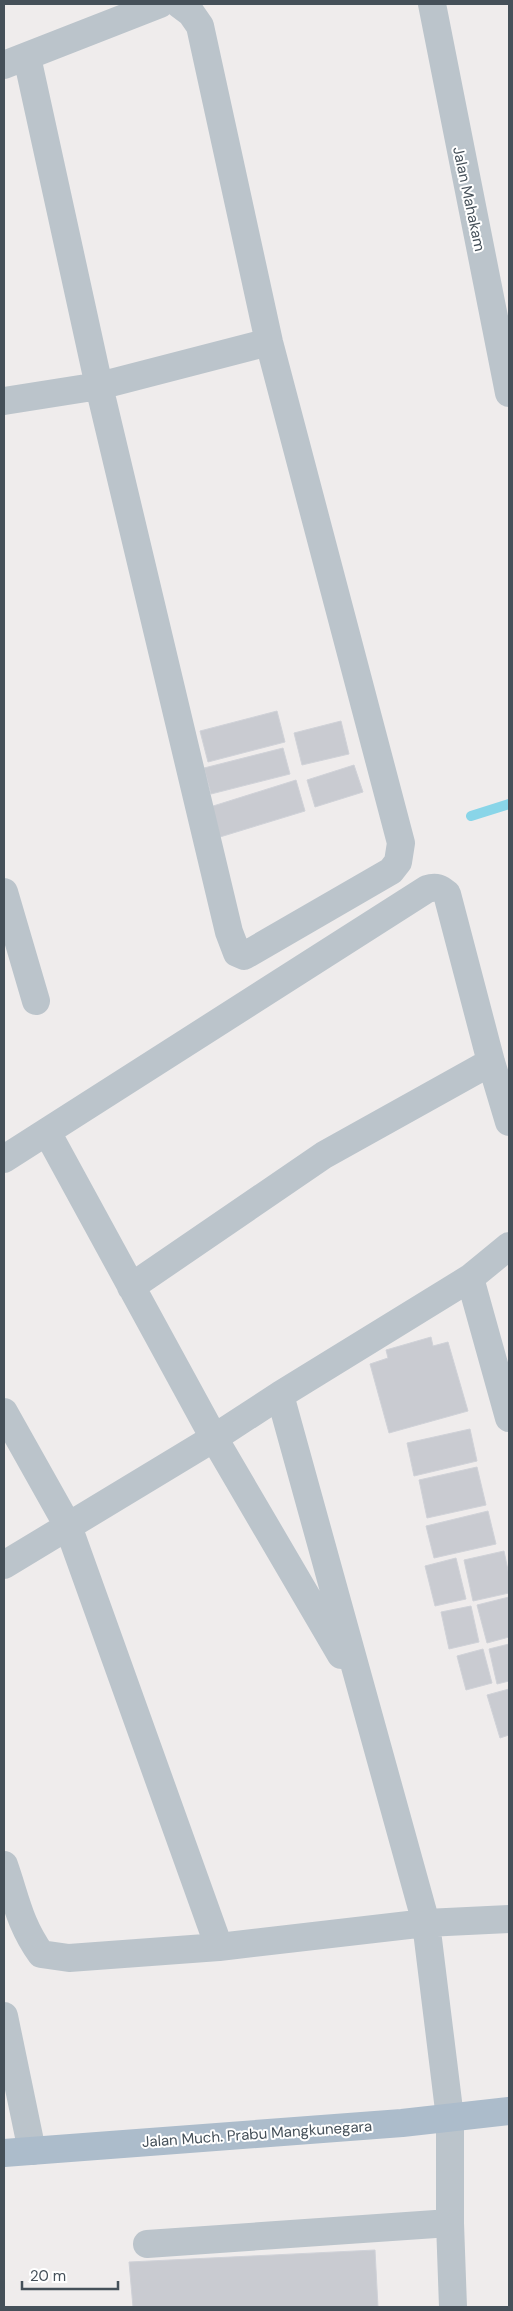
<svg xmlns="http://www.w3.org/2000/svg" width="513" height="2311" viewBox="0 0 513 2311" font-family="'DM Sans',sans-serif">
  <style>
    .lines { fill: none; stroke-linecap: round; stroke-linejoin: round }
    .stream { stroke: #89d5e8; stroke-width: 10 }
    .building { fill: #c9cbd1; stroke: #d0d2d8 }
    .minor { stroke: #bbc4cb; stroke-width: 28 }
    .major { stroke: #acbccb; stroke-width: 28 }
    .labels { text-anchor: middle; stroke-width: 4; stroke-linejoin: round; paint-order: stroke }
    .street-label { font-size: 15px; fill: #455059; stroke: #fff }
  </style>
  <rect width="100%" height="100%" fill="#efecec"/>
  <g class="lines">
    <path class="stream" d="M471 816 509 804"/>
  </g>
  <path class="building" d="M277 711 285 742 208 762 200 731Z
    M341 721 349 754 302 765 294 733Z
    M283 748 290 774 211 794 204 768Z
    M354 765 363 792 315 807 307 780Z
    M296 780 305 811 220 837 210 807Z
    M431 1337 433 1346 448 1342 468 1411 389 1433 370 1364 388 1358 386 1350Z
    M470 1429 477 1461 414 1476 407 1443Z
    M477 1467 486 1505 427 1518 419 1480Z
    M488 1511 496 1544 434 1558 426 1526Z
    M504 1551 509 1575V1593L473 1601 464 1560Z
    M456 1558 466 1599 435 1606 425 1566Z
    M509 1597V1637L487 1643 477 1605Z
    M471 1606 479 1642 449 1649 441 1612Z
    M509 1644V1681L497 1684 489 1649Z
    M483 1649 492 1683 466 1690 457 1656Z
    M509 1689V1735L500 1738 487 1695Z
    M375 2250 378 2307H133L129 2262Z"/>
  <g class="lines">
    <path class="minor" d="M432 4 509 393
      M27 57 99 386 229 932 237 953 244 956 391 871 398 862 401 843 269 342 200 26 191 13 179 4
      M4 65 160 4
      M4 401 99 386 269 342
      M4 892 36 1001
      M47 1132 214 1438 341 1655
      M4 1159 427 889C436 886 440 888 447 894L491 1062 509 1122
      M470 1278 509 1418
      M131 1287 324 1155 491 1062
      M280 1395 426 1923 450 2118V2223L453 2307
      M4 1412 68 1526 219 1947
      M4 1565 214 1438 280 1395 470 1278 509 1246
      M4 1865C16 1899 19 1923 41 1954L69 1958 219 1947 426 1923 509 1919
      M4 2016 32 2151
      M147 2244 450 2223"/>
    <path class="major" d="M4 2153 402 2123 509 2111"/>
  </g>
  <g class="labels">
    <g class="street-label">
      <text transform="translate(469 199) rotate(78)" y="5">Jalan Mahakam</text>
      <text transform="translate(257 2134) rotate(-4)" y="5">Jalan Much. Prabu Mangkunegara</text>
    </g>
  </g>
  <rect width="513" height="2311" fill="none" stroke="#455059" stroke-width="10"/>
  <path d="M22 2281v8h96v-8" fill="none" stroke="#455059" stroke-width="2.5"/>
  <text x="30" y="2281" font-size="15" fill="#455059" stroke="#ffffff" stroke-width="4" paint-order="stroke">20 m</text>
</svg>
